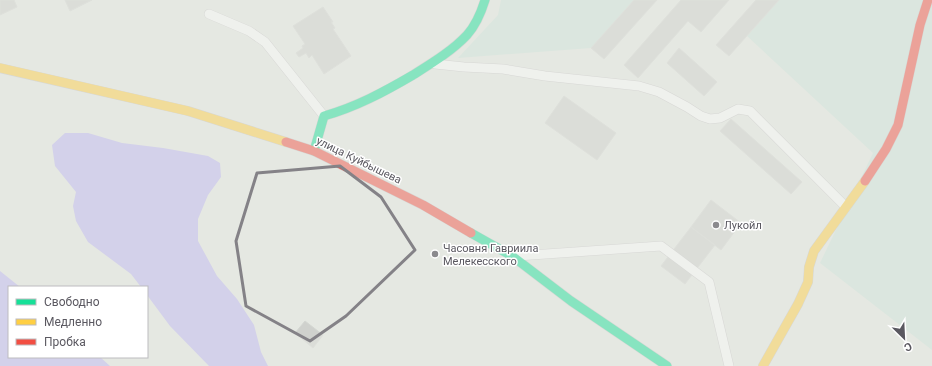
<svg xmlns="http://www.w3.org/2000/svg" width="932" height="366" viewBox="0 0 932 366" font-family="Roboto,sans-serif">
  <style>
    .green { fill: #cee5db }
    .water { fill: #bcb6f3 }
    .building { fill: #cfd1cd; stroke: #d4d7d2 }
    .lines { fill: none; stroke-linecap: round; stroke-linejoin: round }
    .lane-casing { stroke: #c6c6c6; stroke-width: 10 }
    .fast-casing { stroke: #c5c5c5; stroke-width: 10 }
    .slow-casing { stroke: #c5c5c5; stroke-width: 10 }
    .jam-casing { stroke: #c5c5c5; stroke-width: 10 }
    .lane { stroke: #fbfcfb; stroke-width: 9 }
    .fast { stroke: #16e098; stroke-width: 9 }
    .slow { stroke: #ffcf43; stroke-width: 9 }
    .jam { stroke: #f24e42; stroke-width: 9 }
    .marked { fill: none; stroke: #848287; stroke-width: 3; stroke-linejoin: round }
    .poi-dot { fill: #8b8a8e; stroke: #fff; stroke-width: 1.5 }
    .labels { text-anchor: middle; stroke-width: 3; stroke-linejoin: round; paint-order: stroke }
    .street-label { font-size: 11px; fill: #5a5860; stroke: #fff }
    .poi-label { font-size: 11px; fill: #5a5860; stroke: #fff; text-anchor: start }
  </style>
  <rect width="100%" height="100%" fill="#e5e8e2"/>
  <path class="green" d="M501 0H634L591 48 458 58 498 15Z
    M779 0H932V350L820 263 873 153 747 36Z"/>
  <path class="water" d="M65 133H88L122 143 163 148 208 156 220 163 221 177 208 195 198 219V241L217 276 237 299 254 325 261 352 268 366H209L170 326 147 295V287H141L131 274 88 242 76 221 73 206 76 192 55 166 52 145Z
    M0 271 20 287H9V357H100L110 366H0Z"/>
  <path class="building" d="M0 0H14L17 7 0 15Z
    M65 0H92L70 11Z
    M634 0H657L604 59 591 48Z
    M681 0H729L701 32 688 21 638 78 624 65Z
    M756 0H779L729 56 716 45Z
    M323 7 333 22H331L335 28 333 29 351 56 324 74 312 55 309 58 306 53 299 57 296 53 303 48 302 46 305 44 293 26Z
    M679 48 717 82 704 96 667 63Z
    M564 96 616 133 597 160 545 123Z
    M731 119 802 182 791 194 720 131Z
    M711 200 741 223 721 250 691 227Z
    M691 227 715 245 685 284 661 266Z
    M305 321 323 335 313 348 295 333Z"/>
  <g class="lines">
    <defs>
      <path id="lane" d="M209 14 249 31 265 42 324 116
        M435 64 464 67 503 69 545 76 639 86 659 92 687 107 701 116 710 119 720 118 738 109 750 111 846 207
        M517 256 661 246 709 282 729 366"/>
      <path id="fast" d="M314 151 324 116C356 107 384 92 413 75 432 63 452 51 467 35 476 25 481 13 485 0
        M471 233 512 256 571 301 667 366"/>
      <path id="slow" d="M0 68 188 111 286 142
        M763 366 798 304 808 282 809 267 814 251 865 181"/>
      <path id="jam" d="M286 142 314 151 423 205 471 233
        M865 181 886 149 898 125 920 25 928 0"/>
    </defs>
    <use href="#lane" class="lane-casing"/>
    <use href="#fast" class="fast-casing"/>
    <use href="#slow" class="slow-casing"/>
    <use href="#jam" class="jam-casing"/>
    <use href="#lane" class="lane"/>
    <use href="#fast" class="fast"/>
    <use href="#slow" class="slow"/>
    <use href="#jam" class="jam"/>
  </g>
  <path d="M0 0H932V366H0ZM340 166 381 197 415 250 346 316 310 341 246 306 236 241 257 173Z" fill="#e5e8e2" fill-opacity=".55" fill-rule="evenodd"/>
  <path class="marked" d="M340 166 381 197 415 250 346 316 310 341 246 306 236 241 257 173Z"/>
  <g class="poi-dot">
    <circle cx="716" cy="225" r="4"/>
    <circle cx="435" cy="254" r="4"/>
  </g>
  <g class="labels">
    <g class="street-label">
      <text transform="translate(359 160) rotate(26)" y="4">улица Куйбышева</text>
    </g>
    <g class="poi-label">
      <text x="724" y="229">Лукойл</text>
      <text x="443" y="252">Часовня Гавриила<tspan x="443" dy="13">Мелекесского</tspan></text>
    </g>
  </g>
  <rect x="8" y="286" width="140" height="72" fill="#ffffff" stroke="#bdbcbf"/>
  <rect x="16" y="299" width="20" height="6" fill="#16e098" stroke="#bdbcbf"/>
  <text x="44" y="306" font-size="12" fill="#5a5860">Свободно</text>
  <rect x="16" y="319" width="20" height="6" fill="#ffcf43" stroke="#bdbcbf"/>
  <text x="44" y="326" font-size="12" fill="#5a5860">Медленно</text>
  <rect x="16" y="339" width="20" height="6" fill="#f24e42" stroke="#bdbcbf"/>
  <text x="44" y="346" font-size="12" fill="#5a5860">Пробка</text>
  <g transform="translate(904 338) rotate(156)" stroke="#ffffff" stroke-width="3" paint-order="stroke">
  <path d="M0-3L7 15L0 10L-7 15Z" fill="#5a5860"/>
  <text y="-6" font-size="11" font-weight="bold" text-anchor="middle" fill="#5a5860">С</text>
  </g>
</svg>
